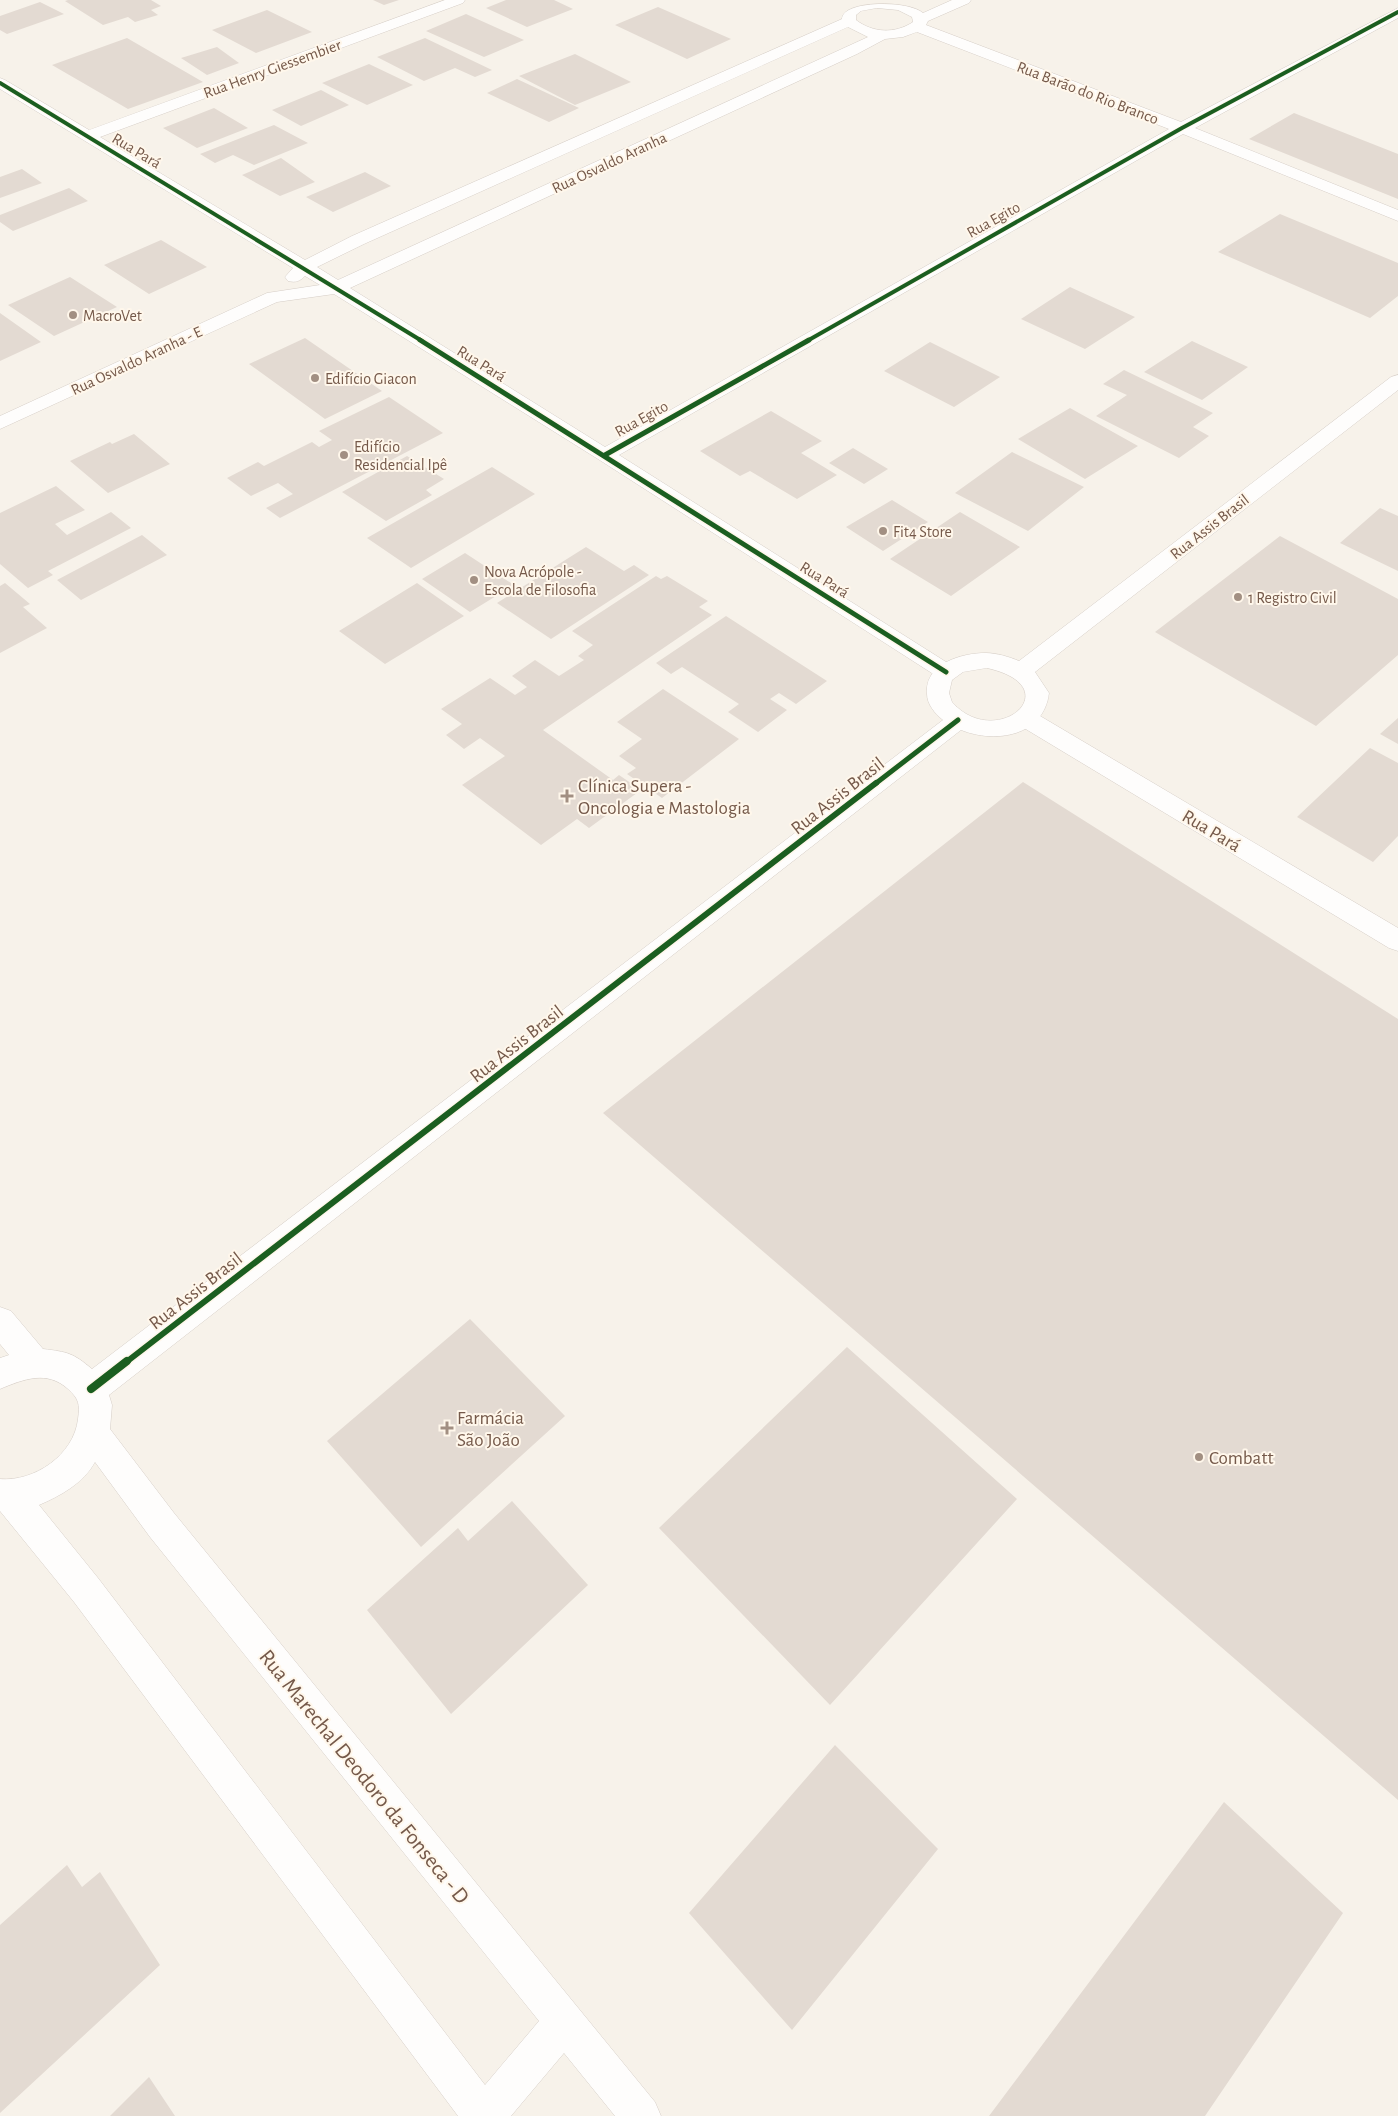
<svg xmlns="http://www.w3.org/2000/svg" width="1398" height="2116" viewBox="0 0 1398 2116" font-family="'Alegreya Sans',sans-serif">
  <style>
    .building { fill: #e3dad2 }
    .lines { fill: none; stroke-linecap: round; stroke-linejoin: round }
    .minor-casing { stroke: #d6cec7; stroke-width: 1 }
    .tertiary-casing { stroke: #d6cec7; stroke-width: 1 }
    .minor { fill: #fefdfc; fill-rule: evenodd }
    .tertiary { fill: #fefdfc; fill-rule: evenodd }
    .cycleway-far3-casing { stroke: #fff7eb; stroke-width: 5.5 }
    .cycleway-far2-casing { stroke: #fff7eb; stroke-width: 8 }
    .cycleway-far1-casing { stroke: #fff7eb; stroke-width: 9 }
    .cycleway-casing { stroke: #fff7eb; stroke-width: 11 }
    .cycleway-far3 { stroke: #1b5e20; stroke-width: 4 }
    .cycleway-far2 { stroke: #1b5e20; stroke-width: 5 }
    .cycleway-far1 { stroke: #1b5e20; stroke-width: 6 }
    .cycleway { stroke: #1b5e20; stroke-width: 8 }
    .poi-dot { fill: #a28f82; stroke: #fff7eb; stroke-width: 2 }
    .labels { text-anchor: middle; stroke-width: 4; stroke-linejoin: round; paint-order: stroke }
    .far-street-label { font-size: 16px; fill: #75594a; stroke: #fff7eb }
    .far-poi-label { font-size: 16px; fill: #75594a; stroke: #fff7eb; text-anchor: start }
    .poi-label { font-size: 19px; fill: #75594a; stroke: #fff7eb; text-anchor: start }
    .street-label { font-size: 19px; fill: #75594a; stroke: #fff7eb }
    .near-street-label { font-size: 22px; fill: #75594a; stroke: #fff7eb }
  </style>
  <rect width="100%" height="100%" fill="#f7f2ea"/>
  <path class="building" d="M68 0H151L161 6 151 10 158 15 135 22 128 17 103 25 65 1Z
    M373 0H399L384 5Z
    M506 0H554L573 9 527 27 486 8Z
    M40 2 64 14 7 34 0 30V16Z
    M658 7 731 39 687 59 615 25Z
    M267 10 312 32 256 53 212 30Z
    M466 14 524 40 484 57 426 31Z
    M127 38 203 82 128 109 52 65Z
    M425 38 492 70 475 77 455 68 424 81 377 57Z
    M217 47 239 63 207 75 181 58Z
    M575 54 631 82 575 105 519 76Z
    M369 64 413 85 367 105 322 83Z
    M517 79 579 108 549 122 487 93Z
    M321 90 349 105 301 126 272 110Z
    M214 108 248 128 197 148 163 128Z
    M1294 113 1398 154V199L1249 139Z
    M274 125 308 143 254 165 233 155 215 163 200 154Z
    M281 158 315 182 280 196 242 175Z
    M22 169 42 183 0 198V177Z
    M365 172 391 186 333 212 306 197Z
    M69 188 88 201 13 231 0 222V215Z
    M1280 214 1398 263V296L1370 318 1218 252Z
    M161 240 207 267 149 294 104 265Z
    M70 277 117 307 54 336 8 305Z
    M1070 287 1135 317 1085 349 1021 319Z
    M0 313 41 342 0 361Z
    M305 338 382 391 325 419 249 364Z
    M1192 341 1248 367 1202 400 1144 372Z
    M930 342 1000 377 954 407 884 371Z
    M1124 370 1213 413 1193 427 1209 436 1179 458 1096 416 1127 395 1103 384Z
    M389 397 443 433 280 518 266 508 293 494 278 483 251 496 227 478 258 462 264 466 312 442 319 447 332 440 319 431Z
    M1070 408 1138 446 1085 479 1018 439Z
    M771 411 822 441 801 453 837 475 797 499 750 471 740 476 700 451Z
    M134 434 170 464 108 493 70 461 110 442 112 444Z
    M853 448 888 469 864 484 829 463Z
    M1012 452 1084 487 1028 531 955 493Z
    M407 456 444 479 426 490 432 495 386 521 342 492Z
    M492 467 535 494 411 568 367 538Z
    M56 486 85 510 55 524 67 535 111 512 131 528 48 571 53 575 28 588 0 564V513Z
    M892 500 928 522 883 551 846 527Z
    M1380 508 1398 516V571L1340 543Z
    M960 512 1020 547 951 596 890 559Z
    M142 535 167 555 81 600 57 580Z
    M1280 536 1398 599V655L1316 726 1155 632Z
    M586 547 624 571 634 565 649 575 551 639 497 603Z
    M465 553 514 585 470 612 422 579Z
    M656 576 661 579 667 576 708 601 699 607 712 615 543 730 613 780 619 775 641 790 589 828 577 819 541 845 462 785 505 756 480 738 464 749 446 735 462 724 441 709 490 678 515 695 527 687 512 676 535 660 559 676 584 660 578 656 593 645 572 631Z
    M5 583 30 604 23 607 47 628 0 653V586Z
    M417 583 464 616 385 664 339 631Z
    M726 616 827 681 796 704 779 693 770 699 787 710 758 732 728 712 739 704 682 667 671 674 656 663Z
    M663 689 739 739 662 798 627 774 636 768 619 756 642 739 617 722Z
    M1398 718V744L1380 734Z
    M1370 748 1398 763V836L1373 862 1297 817Z
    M1023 782 1398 1019V1800L603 1113Z
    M470 1319 565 1416 421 1547 327 1441Z
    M847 1347 1017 1499 830 1705 659 1528Z
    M512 1501 588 1585 451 1714 367 1610 458 1528 468 1541Z
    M835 1745 938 1849 792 2030 689 1913Z
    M1224 1802 1343 1913 1205 2116H989Z
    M67 1865 82 1887 100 1872 160 1965 0 2113V1925Z
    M149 2077 175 2116H110Z"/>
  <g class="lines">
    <defs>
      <path id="minor" d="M445 0H465L463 3 100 137 305 260 352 236 842 19C842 0 909 0 923 13L952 0H971L969 3 928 21 926 25 1181 122 1398 8V18L1195 128 1398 210V221L1183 134 619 455 954 667 957 672 954 677 946 680 938 677 598 459 334 294 277 302 0 429V416L267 293 320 285 305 276C300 281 296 283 288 281L285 277 293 268 0 89V78L5 80 89 130ZM877 8 898 10 912 17 913 22C895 34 873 33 856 20V15L861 11ZM848 27 868 37 338 280 317 267 364 244ZM917 32 1169 129 605 447 350 288 857 54 885 39 903 37Z
        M1027 711 1035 713 1398 928V951L1389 948 1019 725 1015 719 1019 713Z"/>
      <path id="tertiary" d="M1398 375V390L1035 672 1049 693C1044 736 996 744 961 730L109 1395 112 1405 110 1429 174 1513 655 2102 661 2116H615L564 2053 511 2116H458L74 1602 0 1511V1479C34 1482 74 1455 78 1419 80 1404 79 1399 68 1389 47 1370 24 1379 0 1389V1358L9 1355 0 1344V1307L11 1311 43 1349C68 1352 73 1353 92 1369L943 720C935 714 927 704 927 694 924 664 961 653 986 653 996 653 1010 657 1019 661L1391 377ZM987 668C1072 687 996 752 952 702L949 693 952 680 963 672ZM95 1462 150 1537 539 2021 485 2085 98 1578 39 1505C60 1496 84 1483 95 1462Z"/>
    </defs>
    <use href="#minor" class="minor-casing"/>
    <use href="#tertiary" class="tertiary-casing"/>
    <use href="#minor" class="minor"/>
    <use href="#tertiary" class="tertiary"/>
    <defs>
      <path id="cycleway-far3" d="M0 83 422 341
        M807 341 1182 128 1398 12"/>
      <path id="cycleway-far2" d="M420 340 946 672
        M605 455 809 340
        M875 784 958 720"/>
      <path id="cycleway-far1" d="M125 1363 876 783"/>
      <path id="cycleway" d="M91 1389 127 1361"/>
    </defs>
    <use href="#cycleway-far3" class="cycleway-far3-casing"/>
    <use href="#cycleway-far2" class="cycleway-far2-casing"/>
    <use href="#cycleway-far1" class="cycleway-far1-casing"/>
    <use href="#cycleway" class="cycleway-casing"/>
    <use href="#cycleway-far3" class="cycleway-far3"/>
    <use href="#cycleway-far2" class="cycleway-far2"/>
    <use href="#cycleway-far1" class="cycleway-far1"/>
    <use href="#cycleway" class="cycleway"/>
  </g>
  <g class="poi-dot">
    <circle cx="73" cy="315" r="5"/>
    <circle cx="315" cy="378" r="5"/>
    <circle cx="344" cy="455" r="5"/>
    <circle cx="883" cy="531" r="5"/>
    <circle cx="474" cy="580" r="5"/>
    <circle cx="1238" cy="597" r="5"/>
    <path d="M564.5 788.5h5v5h5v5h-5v5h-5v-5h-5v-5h5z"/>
    <path d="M444.5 1420.5h5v5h5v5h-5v5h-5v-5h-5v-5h5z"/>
    <circle cx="1199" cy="1457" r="5"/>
  </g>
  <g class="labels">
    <g class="far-street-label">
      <text transform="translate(272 68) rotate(-20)" y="6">Rua Henry Giessembier</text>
      <text transform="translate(1088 92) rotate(21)" y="6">Rua Barão do Rio Branco</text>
      <text transform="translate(137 150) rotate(31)" y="6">Rua Pará</text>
      <text transform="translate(609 162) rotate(-25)" y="6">Rua Osvaldo Aranha</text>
      <text transform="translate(993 219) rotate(-29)" y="6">Rua Egito</text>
      <text transform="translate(136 360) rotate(-25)" y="6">Rua Osvaldo Aranha - E</text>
      <text transform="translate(482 363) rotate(32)" y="6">Rua Pará</text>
      <text transform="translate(641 418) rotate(-29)" y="6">Rua Egito</text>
      <text transform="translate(1209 526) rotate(-38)" y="6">Rua Assis Brasil</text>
      <text transform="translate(825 579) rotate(32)" y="6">Rua Pará</text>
    </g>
    <g class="far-poi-label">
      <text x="83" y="321">MacroVet</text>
      <text x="325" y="384">Edifício Giacon</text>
      <text x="354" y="452">Edifício<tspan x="354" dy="18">Residencial Ipê</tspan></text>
      <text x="893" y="537">Fit4 Store</text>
      <text x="484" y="577">Nova Acrópole -<tspan x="484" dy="18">Escola de Filosofia</tspan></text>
      <text x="1248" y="603">1 Registro Civil</text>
    </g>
    <g class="poi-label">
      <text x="578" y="792">Clínica Supera -<tspan x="578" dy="22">Oncologia e Mastologia</tspan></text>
      <text x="457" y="1424">Farmácia<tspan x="457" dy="22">São João</tspan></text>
      <text x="1209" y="1464">Combatt</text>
    </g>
    <g class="street-label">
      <text transform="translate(837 795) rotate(-38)" y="7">Rua Assis Brasil</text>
      <text transform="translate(1212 830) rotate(31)" y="7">Rua Pará</text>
      <text transform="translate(516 1043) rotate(-38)" y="7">Rua Assis Brasil</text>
      <text transform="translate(195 1290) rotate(-38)" y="7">Rua Assis Brasil</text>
    </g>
    <g class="near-street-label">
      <text transform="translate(365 1776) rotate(51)" y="8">Rua Marechal Deodoro da Fonseca - D</text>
    </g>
  </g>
</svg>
